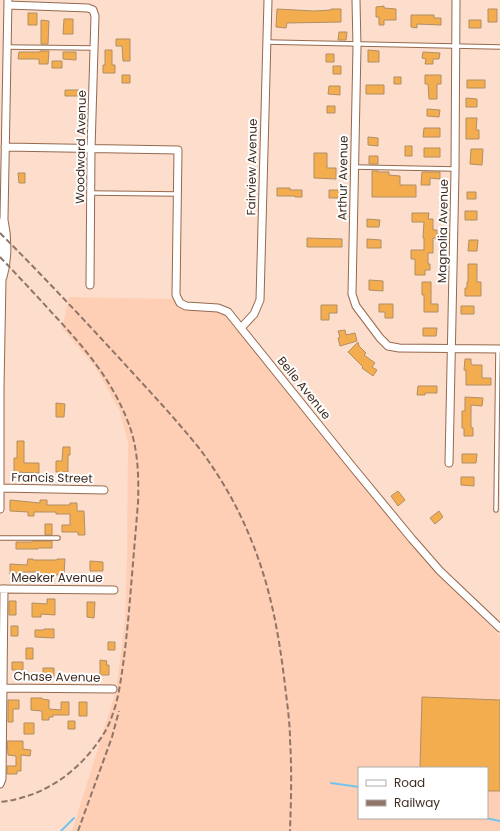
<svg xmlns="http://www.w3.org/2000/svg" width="500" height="831" viewBox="0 0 500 831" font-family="Poppins,sans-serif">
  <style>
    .built { fill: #fecfb5; fill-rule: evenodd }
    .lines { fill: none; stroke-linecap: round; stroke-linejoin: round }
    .stream { stroke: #70c5ef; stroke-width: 2 }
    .building { fill: #f3ad4f; stroke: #b18e65 }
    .lane-casing { stroke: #96694e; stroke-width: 5.5 }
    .street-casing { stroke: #96694e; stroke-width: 9 }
    .lane { stroke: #fff; stroke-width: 3.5 }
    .street { stroke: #fff; stroke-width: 7 }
    .rail { stroke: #8e7568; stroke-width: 2; stroke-dasharray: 6 3; stroke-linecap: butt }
    .labels { text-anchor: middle; stroke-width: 4; stroke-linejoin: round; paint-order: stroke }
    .street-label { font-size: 12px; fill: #3f2b20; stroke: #fff }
  </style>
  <rect width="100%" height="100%" fill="#fddecc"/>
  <path class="built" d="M69 297 176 299 178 304 219 309 227 313 437 571 500 636V831H72L116 691 125 620 127 557 128 443 120 412 96 368 62 328ZM359 768H487V818H359Z"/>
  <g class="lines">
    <path class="stream" d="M331 783 359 787
      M485 818 500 821
      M61 831 74 818"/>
  </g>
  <path class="building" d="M384 6V8L396 9V20H384V25H379V17H376V7Z
    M277 9 314 11 331 10V9H341V22L287 23 286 28 276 27Z
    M488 9H497V22H488Z
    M28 13H37V25H28Z
    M411 15H434V18H441V25L417 24V28L411 27Z
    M64 19H73V34H63Z
    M41 20 49 21 48 44H41Z
    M469 20H481V28H469Z
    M339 32H347L346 40H338Z
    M116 39H130V61H123L122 46H116Z
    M105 50H112V65H115V73H103V65H105Z
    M368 50 379 51V62H368Z
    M40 51H49L48 64H39V59H18L19 52H40Z
    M63 52H76V60L63 59Z
    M423 52 440 53 439 59H433V64H425L426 59 422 58Z
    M326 54H334V62H326Z
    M52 61H62V68H52Z
    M333 66H341V74H333Z
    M122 75H130V83H122Z
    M425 75H441V84H437V99H429L428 84H425Z
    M394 77H401V84H394Z
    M467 80H485V88H467Z
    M366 85H384V94H366Z
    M329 86H340V95L328 94Z
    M65 90H81V96H65Z
    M466 98 477 99V107H466Z
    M327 106H335V113H327Z
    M427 109 440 110 439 117 427 116Z
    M466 118H477L476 130H479V139H466Z
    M424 128H440V137H423Z
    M368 137 378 138V146L368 145Z
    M405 146H412V156H405Z
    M424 148H440V157H424Z
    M471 149H483L482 165 470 164Z
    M314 153H327V168H336V179L314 178Z
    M369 156H378V164H369Z
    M372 171H378V172H389V175L400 176V185H416V197H372Z
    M422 172H440V179L430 178V185H421Z
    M18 173H25V183H19Z
    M277 188H290V190H302V197H295V196H277Z
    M329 190H340V198H329Z
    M467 192H476V199H467Z
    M465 211H477V220H465Z
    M412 213H429L428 219H433V230H437V238H433V253H428V264H430V270H425V275H415V259H411V250H424V238H423L424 222H412Z
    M367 219 380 220 379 227H367Z
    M307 238 342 239V247H307Z
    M367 239 381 240V248H367Z
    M469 240H478L477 251H468Z
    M468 264H477V282H481V296H465V288H467V282H468Z
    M369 280 383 281V291L369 290Z
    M422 282H431V304H438V312H424V295H422Z
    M379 304H393V318H385V312H379Z
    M321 305H337V313H329V320H321Z
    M461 306H474V314H461Z
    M423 328H437L436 336H423Z
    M345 330 346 335 355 333 357 341 340 346 338 338 340 337 338 331Z
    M358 342 359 346 366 353 364 355 375 363 372 367 377 370 373 376 362 368 363 367 348 352Z
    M465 359H471V364L473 365H482V378H491V385H466V370H464Z
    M418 386H437V393H425V395H417Z
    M465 397 483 398 482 406 471 405V427L473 428V436H464V428H462V411H465Z
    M56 403 65 404 64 417H56Z
    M17 441H24V463H39V473L14 472V458H17Z
    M63 447H70V455H68V472H56V461H62Z
    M462 454H477L476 463H462Z
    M461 477H474V486L461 485Z
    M398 491 405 500 398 506 391 496Z
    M10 500 40 503V500H47V505H70V503H77V511H84L85 535H78V532H62V525H70V514H56V512H34V516H28V512L10 511Z
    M439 511 443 517 435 524 430 518Z
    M45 524H52V535H45Z
    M33 541H52V548H38V549H16V542H32Z
    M28 559H33V560H57V559H65L64 575H40V572H18V574H10V564L27 565Z
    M90 561 103 562V571H90Z
    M47 599H55V615L41 614V617H32V603L47 604Z
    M9 601H16V615H9Z
    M87 602H95L94 618 87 617Z
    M11 626H18V636H11Z
    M44 629H54V638L35 637V630H44Z
    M108 642H115V650H108Z
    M26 648H33V659H26Z
    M100 660 107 661 106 665H109V675H100Z
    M12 662H23V670H12Z
    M43 668H54V677H48V675H43Z
    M422 697 500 700V791H487V768H420Z
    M31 698H42V699L49 700V709L61 710V702H69V715H53V717H49V720H42V711L31 710Z
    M8 700H19V709H13V722H8Z
    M79 702H87V716H79Z
    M68 721H75V729H68Z
    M24 723H34V734H24Z
    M7 741H23V749L31 750 30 756 21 755V771H17V774H7V766H16V756L8 755Z"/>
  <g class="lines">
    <defs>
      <path id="lane" d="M267 42 500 47
        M7 47 94 48
        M354 167 455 169
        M91 193 177 194
        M496 510 498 349
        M0 538H58"/>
      <path id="street" d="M356 0 357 47 352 294 356 306 380 338 388 346 399 348 500 349
        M8 5 88 8 93 10 95 16 91 149 90 285
        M5 147 178 150 176 295 180 303 186 306 218 308 228 312 351 465 412 539 440 571 500 628
        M3 277C8 260 8 238 4 220
        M241 328 254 314 260 300 268 0
        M449 463 455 171 456 0
        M0 488 104 490
        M0 509V388L2 279C0 259 0 238 4 218L8 0
        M0 589 114 590
        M0 688 113 689
        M0 784 2 779 4 589"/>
    </defs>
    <use href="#lane" class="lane-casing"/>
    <use href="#street" class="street-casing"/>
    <use href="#lane" class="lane"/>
    <use href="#street" class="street"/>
    <path class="rail" d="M0 233C45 278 89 325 132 372 155 397 178 422 199 448 221 477 239 509 252 542 271 589 279 635 285 685 287 703 290 722 290 740 292 770 291 801 290 831
      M0 257C18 276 36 295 54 315 84 347 112 380 128 422 138 447 139 476 138 503 135 539 132 575 129 611 127 632 125 652 122 672 120 685 118 700 113 713 109 727 101 739 92 750 69 779 37 798 0 802
      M78 831 112 737 119 711"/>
  </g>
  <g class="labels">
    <g class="street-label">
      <text transform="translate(81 147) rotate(-89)" y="4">Woodward Avenue</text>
      <text transform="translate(252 167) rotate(-89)" y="4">Fairview Avenue</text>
      <text transform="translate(343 178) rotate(-89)" y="4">Arthur Avenue</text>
      <text transform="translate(443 231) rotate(-89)" y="4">Magnolia Avenue</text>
      <text transform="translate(304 388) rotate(51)" y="4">Belle Avenue</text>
      <text transform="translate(52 478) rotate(1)" y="4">Francis Street</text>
      <text x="57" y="582">Meeker Avenue</text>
      <text transform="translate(57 677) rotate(1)" y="4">Chase Avenue</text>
    </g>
  </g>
  <rect x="358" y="767" width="130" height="52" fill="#ffffff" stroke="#b2aaa6"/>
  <rect x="366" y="780" width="20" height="6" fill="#ffffff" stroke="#b2aaa6"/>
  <text x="394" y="787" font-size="12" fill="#3f2b20">Road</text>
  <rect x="366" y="800" width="20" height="6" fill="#8e7568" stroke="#b2aaa6"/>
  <text x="394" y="807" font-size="12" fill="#3f2b20">Railway</text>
</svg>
